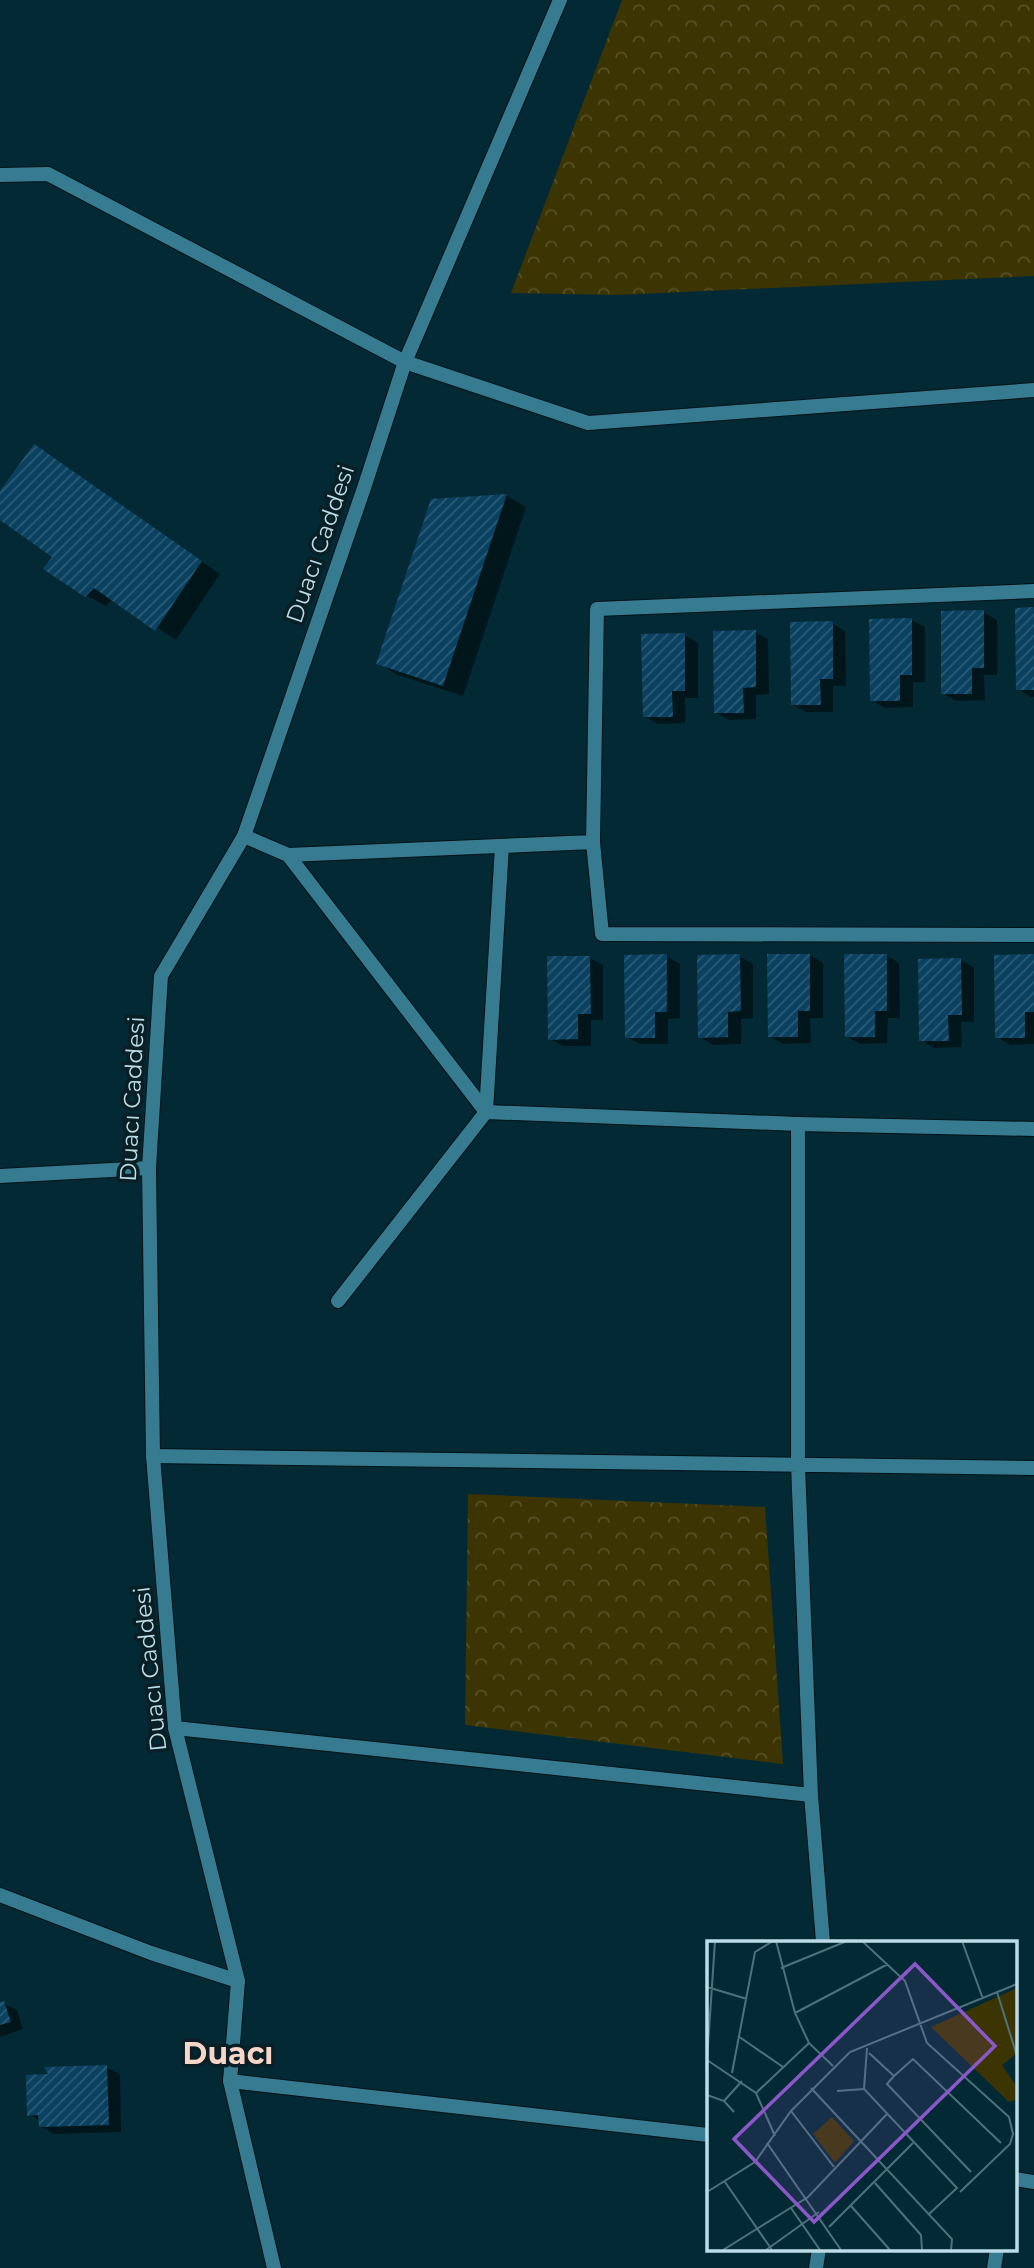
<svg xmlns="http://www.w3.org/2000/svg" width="1034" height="2268" viewBox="0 0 1034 2268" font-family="Montserrat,sans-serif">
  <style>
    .forest { fill: url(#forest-crowns) }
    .shadow { fill: #0007 }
    .building { fill: url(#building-hatch) }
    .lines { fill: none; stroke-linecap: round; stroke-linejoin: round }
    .service-casing { stroke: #001117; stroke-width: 16 }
    .minor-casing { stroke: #001117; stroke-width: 16 }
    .tertiary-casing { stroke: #001117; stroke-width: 16 }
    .service { stroke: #367b8f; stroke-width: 14 }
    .minor { stroke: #367b8f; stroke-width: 14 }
    .tertiary { stroke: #367b8f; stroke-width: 14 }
    .labels { text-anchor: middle; stroke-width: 7; stroke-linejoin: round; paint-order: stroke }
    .street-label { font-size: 23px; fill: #bcdde8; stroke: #091f25 }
    .district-label { font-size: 30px; font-weight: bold; fill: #f7d6ca; stroke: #091f25 }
    .inset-road { fill: none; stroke: #4d727c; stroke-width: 2 }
    .view { fill: #8b58c9; fill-opacity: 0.15; stroke: #8b58c9; stroke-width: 3.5 }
    .inset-edge { fill: none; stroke: #bcdde8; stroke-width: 3.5 }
  </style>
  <defs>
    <pattern id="forest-crowns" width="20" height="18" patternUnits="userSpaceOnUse" patternTransform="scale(1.75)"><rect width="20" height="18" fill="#3c3402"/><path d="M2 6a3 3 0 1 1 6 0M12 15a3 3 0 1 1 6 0" fill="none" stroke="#565127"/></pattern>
    <pattern id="building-hatch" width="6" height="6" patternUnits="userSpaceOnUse" patternTransform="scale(1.75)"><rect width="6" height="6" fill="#0a4160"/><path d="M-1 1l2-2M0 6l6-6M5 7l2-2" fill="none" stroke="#2c5c77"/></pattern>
  </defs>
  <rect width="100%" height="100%" fill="#032a34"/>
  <path class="forest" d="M622 0H1034V276L617 295 511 293Z
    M468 1494 765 1507 783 1764 465 1725Z"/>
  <path class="shadow" d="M34 446 54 458 220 574 176 640 113 599 106 606 86 595 55 556 0 518V494Z
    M507 496 526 507 463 696 398 675 378 663 432 501Z
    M1034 609V697H1031L1018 689Z
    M983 612 997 620V675H984L985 700 956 701 943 693Z
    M911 620 925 627V682H913V707L885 708 871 700Z
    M832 623 845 631 846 686H833V712H806L792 704Z
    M755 632 768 639 769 694 756 695V719L729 720 715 712Z
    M685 635 698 643V698H685V723L658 724 644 716Z
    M810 955 823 963V1018H810L811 1043 783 1044 769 1036Z
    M886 955 899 963 900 1018H888L887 1043 860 1044 846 1036Z
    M666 956 680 964V1018L668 1019V1044H640L627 1037Z
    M739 956 753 964V1018L741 1019V1044L713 1045 700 1037Z
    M1034 956V1044L1010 1045 997 1037Z
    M590 958 603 965V1020H591V1046H563L550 1039Z
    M960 960 974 967V1022H961L962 1047 934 1048 921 1040Z
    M0 2002 17 2010 23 2029 0 2037Z
    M106 2067 120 2074 121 2132 54 2134 40 2126V2121L29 2114Z"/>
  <path class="building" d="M34 444 202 561 155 631 94 588 85 597 43 569 52 557 0 520V491Z
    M507 494 443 686 376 664 431 499Z
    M1034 607V690H1016L1015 608Z
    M984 610V668H972V694H941V611Z
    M912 618V675H900V701H870L869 619Z
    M833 621V679H820L821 705H791L790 622Z
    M756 630V687L743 688 744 713H714L713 631Z
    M685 633V691H672L673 717H643L641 634Z
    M667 954V1012H655V1038H625L624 955Z
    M740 954 741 1011 728 1012V1037L698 1038 697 955Z
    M767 954H810V1011H798V1037H768Z
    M844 954H887V1011H875V1037H845Z
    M1034 954V1012H1025V1038H995L994 955Z
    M547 956H590L591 1014H578V1039L548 1040Z
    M961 958 962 1015H948L949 1041H919L918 959Z
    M4 2001 11 2022 0 2025V2002Z
    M107 2065 109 2125 39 2127 38 2115 27 2116 26 2075 48 2074 44 2067Z"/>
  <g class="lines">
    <defs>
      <path id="service" d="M486 1112 502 846"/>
      <path id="minor" d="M0 175 48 174 405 362 588 423 1034 390
        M1034 591 597 609 593 842 602 934 1034 935
        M244 836 288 855 486 1112 798 1124 1034 1129
        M288 855 593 842
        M798 1124V1465L811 1795 823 1942
        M0 1176 149 1168
        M338 1301 486 1112
        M153 1456 1034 1468
        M175 1728 811 1795
        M0 1895 151 1953 238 1981
        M230 2081 708 2135
        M1015 2179 1034 2182
        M816 2268 819 2249
        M994 2268 997 2249"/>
      <path id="tertiary" d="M274 2268 230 2081 238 1981 175 1728 153 1456 149 1168 161 976 244 836 364 488 405 362 560 0"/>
    </defs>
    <use href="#service" class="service-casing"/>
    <use href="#minor" class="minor-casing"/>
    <use href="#tertiary" class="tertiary-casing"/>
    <use href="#service" class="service"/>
    <use href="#minor" class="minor"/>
    <use href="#tertiary" class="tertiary"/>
  </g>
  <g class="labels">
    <g class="street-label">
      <text transform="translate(320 544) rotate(-71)" y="8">Duacı Caddesi</text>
      <text transform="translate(132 1099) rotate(-87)" y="8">Duacı Caddesi</text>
      <text transform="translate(150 1669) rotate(-96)" y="8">Duacı Caddesi</text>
    </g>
    <g class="district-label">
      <text x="228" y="2064">Duacı</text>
    </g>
  </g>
  <g transform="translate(707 1941)">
    <rect width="310" height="310" fill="#032a34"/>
    <path d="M310 47V112L295 124 310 146V158L302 161 224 86ZM125 176 147 200 128 222 106 193Z" fill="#3c3402"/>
    <path class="inset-road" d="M69 0 88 72 102 102 126 125M155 0 198 40 220 102 302 176 306 193 303 203 253 251M255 0 276 58M74 27 140 0M0 46 40 58M290 51 310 115M88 72 181 23M31 95 76 126M160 107 157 148 250 247 221 274M162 112 187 135M0 119 8 0M0 119 49 152 68 195M25 132 48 11 66 0M104 147 245 298 244 309M130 150 157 148M49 152 102 102M0 154 17 160 27 171M17 160 35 140M84 170 127 226M60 202 134 309M264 231 180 143 187 135 206 118 294 202M18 241 65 309M168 242 214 294 215 309M0 251 48 221 84 170 143 111 310 43M144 265 183 309M84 267 113 309M122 286 206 202M16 309 101 256 180 173M59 309 112 271"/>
    <path class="view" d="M208 23 288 105 107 281 27 198Z"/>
    <rect width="310" height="310" class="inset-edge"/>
  </g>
</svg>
